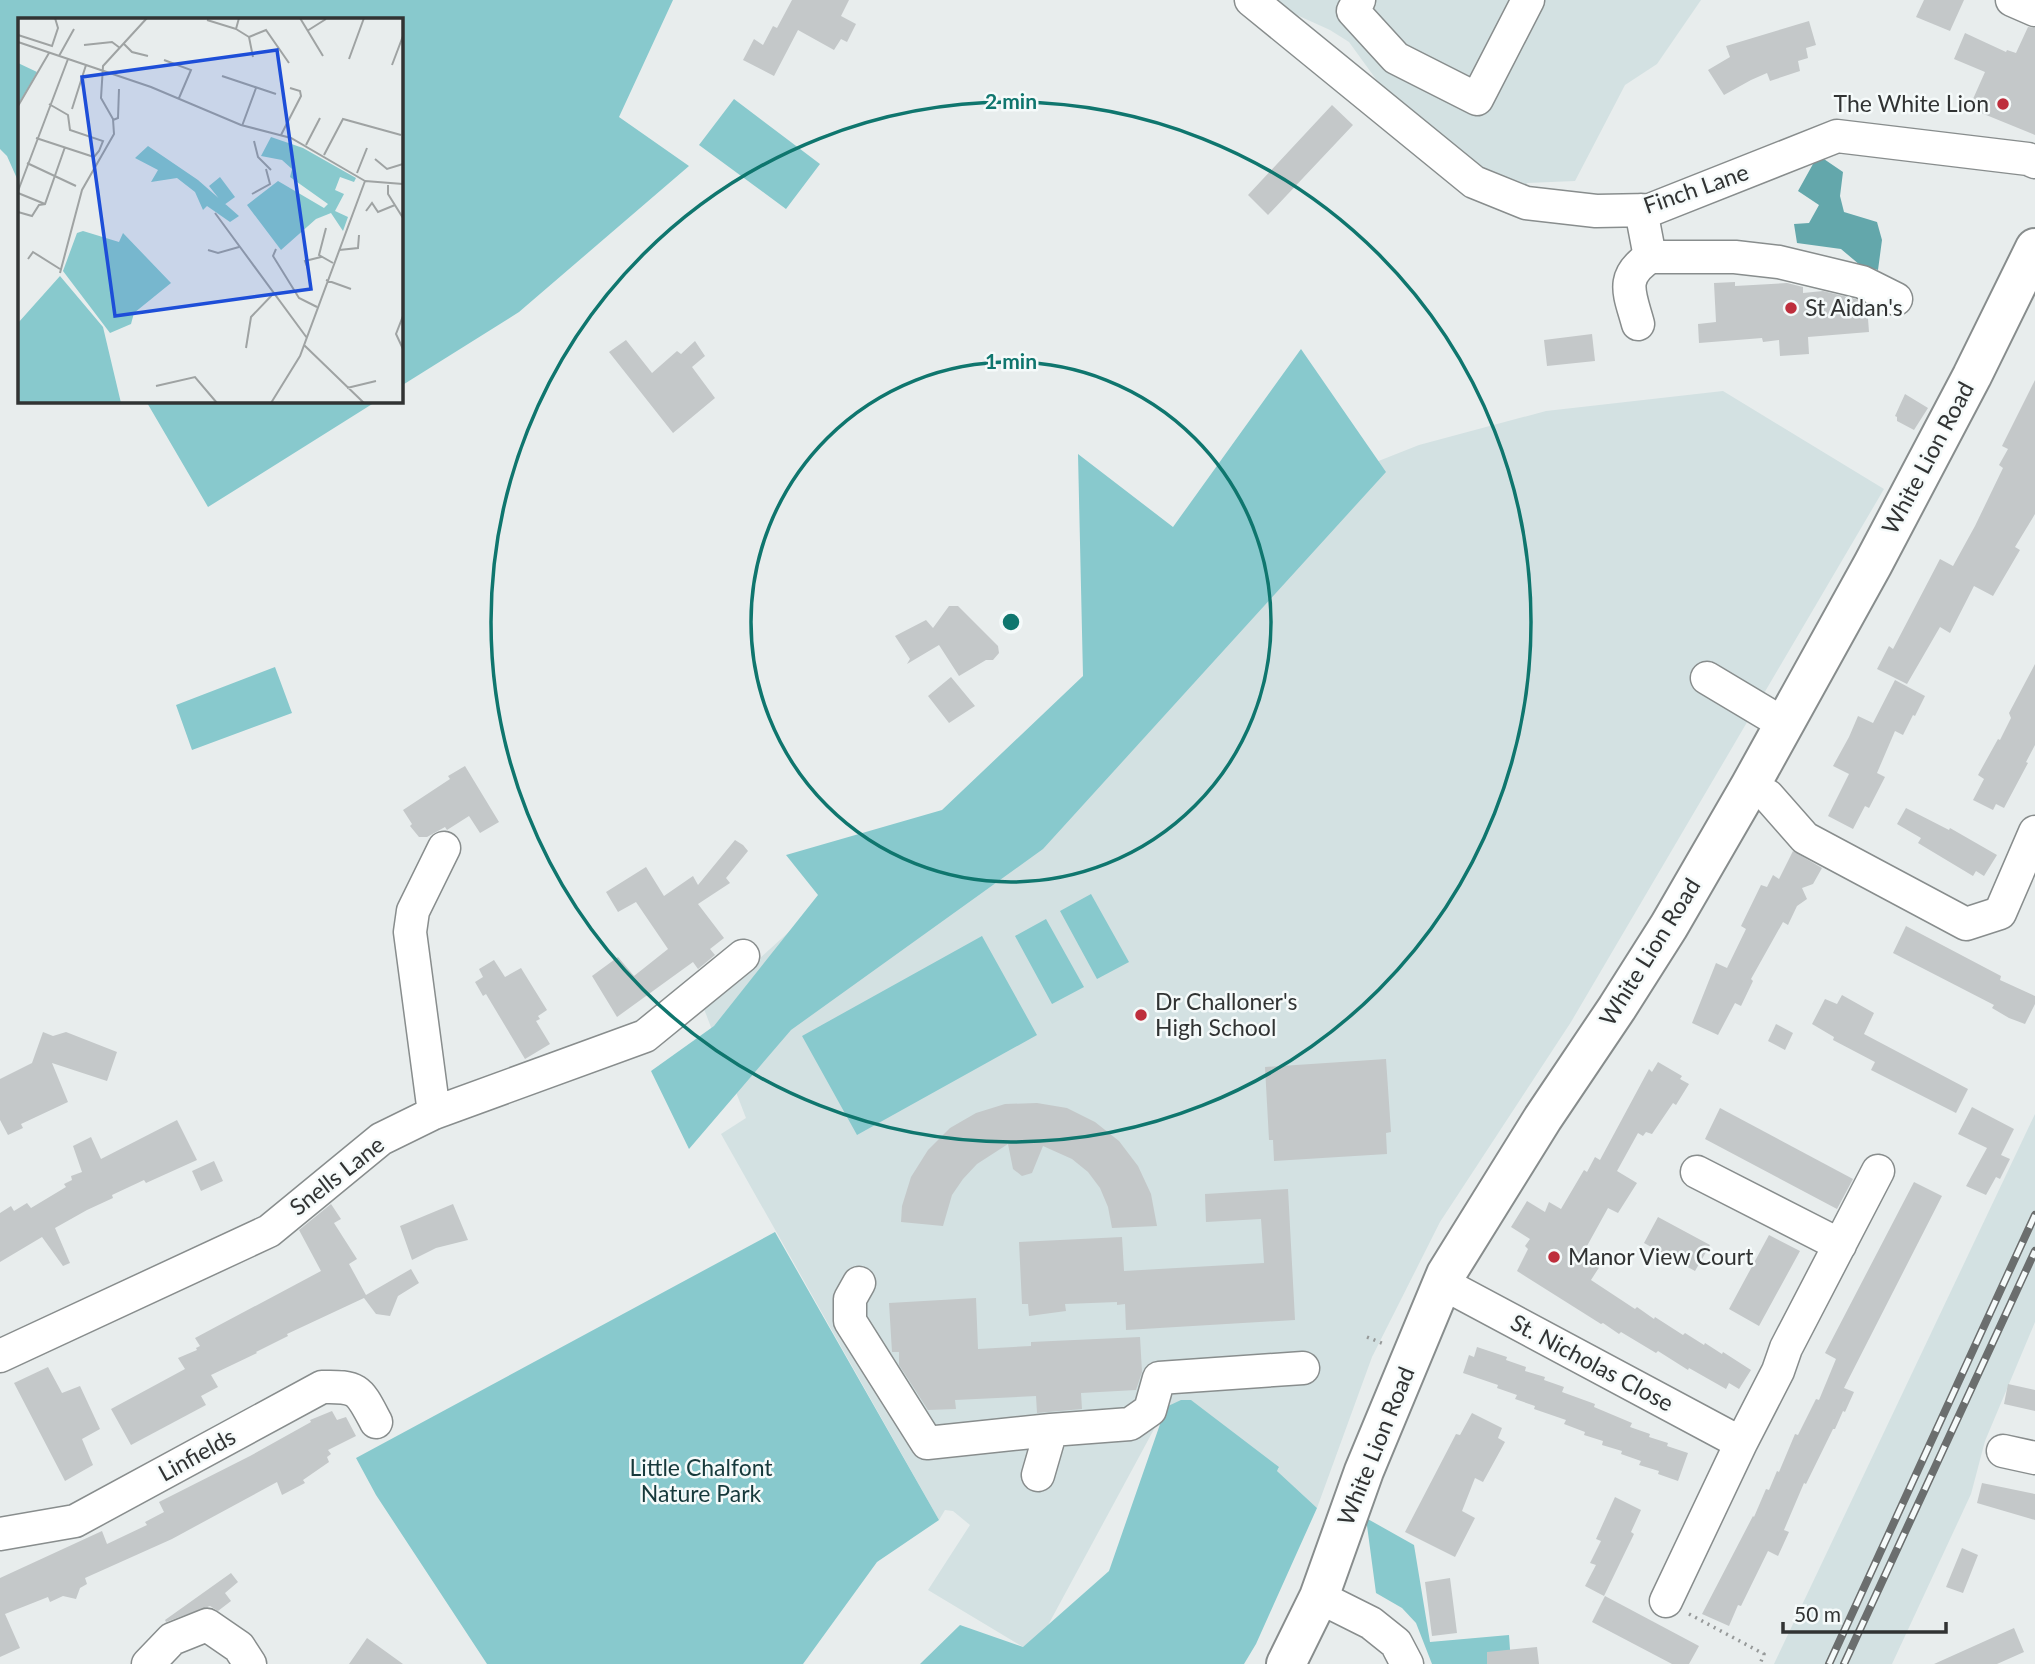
<svg xmlns="http://www.w3.org/2000/svg" width="2035" height="1664" viewBox="0 0 2035 1664" font-family="Lato,sans-serif">
  <style>
    .built { fill: #d3e1e2 }
    .green { fill: #88c9cd }
    .water { fill: #63a7ab }
    .building { fill: #c4c8c9 }
    .lines { fill: none; stroke-linecap: round; stroke-linejoin: round }
    .minor-casing { stroke: #888d8d; stroke-width: 35 }
    .major-casing { stroke: #888d8d; stroke-width: 42 }
    .path { stroke: #969999; stroke-width: 3.5; stroke-dasharray: 2 5; stroke-linecap: butt }
    .minor { stroke: #fff; stroke-width: 32 }
    .major { stroke: #fff; stroke-width: 38 }
    .rail-casing { stroke: #6b6e6e; stroke-width: 8 }
    .rail { stroke: #f5fafa; stroke-width: 5; stroke-dasharray: 16; stroke-linecap: butt }
    .ring { fill: none; stroke: #0f766e; stroke-width: 3.5 }
    .poi-dot { fill: #be2e3c; stroke: #f5fafa; stroke-width: 2.5 }
    .labels { text-anchor: middle; stroke-width: 5; stroke-linejoin: round; paint-order: stroke }
    .poi-label { font-size: 23px; fill: #313333; stroke: #f5fafa; text-anchor: start }
    .street-label { font-size: 23px; fill: #313333; stroke: #f5fafa }
    .park-label { font-size: 23px; fill: #16393b; stroke: #f5fafa }
    .inset-road { fill: none; stroke: #9fa3a3; stroke-width: 2 }
    .view { fill: #1d4ed8; fill-opacity: 0.15; stroke: #1d4ed8; stroke-width: 3.5 }
    .inset-edge { fill: none; stroke: #313333; stroke-width: 3.5 }
    .centre { fill: #0f766e; stroke: #f5fafa; stroke-width: 3.5 }
    .ring-label { font-size: 21px; text-anchor: middle; font-weight: bold; fill: #0f766e; stroke: #f5fafa; stroke-width: 5; stroke-linejoin: round; paint-order: stroke }
  </style>
  <rect width="100%" height="100%" fill="#e8eded"/>
  <path class="built" d="M1269 0H1701L1657 64 1625 85 1575 181 1527 183 1521 193 1468 166 1386 93 1349 42 1330 30 1277 6Z
    M1723 391 1884 489 1571 1022 1440 1222 1372 1357 1317 1508 1277 1471 1279 1468 1166 1407 1033 1653 928 1590 970 1525 953 1511 945 1510 939 1520 721 1134 746 1118 704 1009 823 901 915 834 1333 479 1419 445 1546 411Z
    M2035 1114V1322L1985 1441 1971 1494 1892 1664H1774Z"/>
  <path class="green" d="M0 0H673L619 117 689 166 519 312 401 386V19H19V183L7 156 0 149Z
    M734 99 820 164 786 209 699 145Z
    M1301 349 1386 472 1043 849 791 1030 689 1149 651 1071 714 1026 818 895 786 855 942 810 1083 676 1078 454 1173 527Z
    M146 401H377L208 507Z
    M275 667 292 713 192 750 176 705Z
    M1091 894 1129 962 1097 979 1060 911Z
    M1046 919 1084 987 1052 1004 1015 936Z
    M982 936 1037 1035 857 1135 802 1036Z
    M775 1232 939 1520 877 1562 803 1664H487L376 1495 356 1458Z
    M1181 1400H1191L1279 1467 1277 1471 1317 1508 1256 1644 1244 1664H920L960 1625 1023 1647 1109 1571 1166 1407Z
    M1366 1518 1414 1545 1430 1642 1509 1635 1511 1664H1432L1416 1623 1402 1608 1376 1593Z"/>
  <path class="water" d="M1818 155 1843 172 1840 196 1844 212 1877 222 1882 240 1878 270 1860 265 1841 249 1797 243 1794 224 1809 223 1819 205 1798 191Z"/>
  <path class="building" d="M792 0H849L841 16 856 24 847 42 841 39 834 50 798 30 774 76 743 60 754 39 763 45 773 26 777 28Z
    M1924 0H1964L1950 31 1916 17Z
    M1809 21 1816 45 1806 48 1808 58 1798 61 1800 71 1770 81 1767 73 1751 80 1724 95 1708 70 1730 57 1726 46Z
    M2028 27 2035 28V135L1969 108 1985 72 1954 59 1965 33 2006 52 2007 50 2016 53Z
    M1332 105 1353 125 1268 215 1248 195Z
    M1735 282V286L1787 283 1803 287V293L1823 291 1856 299 1867 305 1869 332 1808 337 1809 354 1780 356 1779 340 1763 342 1762 338 1699 343 1698 324 1716 322 1714 283Z
    M1592 334 1595 361 1547 366 1544 340Z
    M626 340 652 373 677 351 681 354 695 341 705 356 692 367 715 398 673 433 609 352Z
    M2035 380V514L2015 547 2020 550 1993 596 1974 586 1950 633 1940 627 1907 684 1877 669 1889 646 1893 649 1940 559 1953 566 1975 526 2003 468 1999 465 2008 449 2002 446Z
    M1905 394 1928 408 1914 430 1897 421V417L1895 416Z
    M949 606H958L998 646 999 653 993 660H986L959 676 939 645 907 664 910 659 895 636 926 620 933 628Z
    M2035 664V745L2026 762 2028 763 2004 808 1996 804 1993 810 1973 800 1984 779 1978 775 1998 739 2000 740 2011 718 2009 713Z
    M951 677 975 706 949 723 928 696Z
    M1895 680 1925 696 1915 716 1913 715 1903 735 1895 731 1877 773 1885 777 1869 808 1865 806 1853 829 1828 816 1849 774 1833 766 1849 737 1858 716 1873 723Z
    M465 766 499 822 480 833 469 816 447 830 445 827 427 837H419L410 826 412 824 403 810 450 779 448 776Z
    M1906 808 1949 830 1950 828 1997 855 1984 876 1976 871 1973 876 1918 843 1921 838 1897 824Z
    M735 840 743 845 748 851 726 878 730 883 698 904 724 938 710 949 715 955 698 969 693 962 617 1017 592 976 618 957 634 976 668 949 636 902 618 912 606 892 646 867 664 896 693 876 698 885Z
    M1793 851 1822 868 1813 884 1802 888 1807 899 1797 906 1788 925 1783 922 1751 979 1753 981 1741 1006 1735 1003 1718 1035 1692 1023 1716 963 1727 968 1746 929 1741 926 1761 885 1767 887 1773 875 1779 879Z
    M1906 926 2001 976 2000 980 2035 996V1004L2025 1024 2009 1018 1992 1008 1994 1005 1893 953Z
    M494 960 505 977 521 968 547 1010 538 1016 540 1019 536 1021 550 1044 525 1059 486 994 483 996 475 982 483 977 479 969Z
    M1842 995 1874 1013 1864 1034 1968 1089 1956 1113 1871 1070 1875 1062 1833 1040 1834 1037 1812 1024 1825 999 1837 1004Z
    M1776 1024 1793 1033 1785 1050 1768 1041Z
    M43 1032 53 1036 66 1032 117 1052 107 1081 52 1063 68 1102 21 1124 23 1128 8 1135 0 1120V1079L32 1063Z
    M1386 1059 1391 1132 1386 1133 1387 1154 1274 1161 1273 1140H1269L1265 1067Z
    M1658 1062 1682 1076 1680 1079 1689 1084 1676 1105 1673 1103 1652 1134 1646 1132 1643 1136 1638 1133 1617 1171 1637 1183 1618 1213 1608 1208 1582 1255 1600 1266 1591 1280 1635 1309 1637 1307 1654 1319 1655 1317 1683 1335 1685 1333 1704 1345 1705 1343 1722 1354 1723 1352 1751 1370 1739 1389 1729 1383 1726 1389 1689 1368 1688 1370 1658 1351 1656 1353 1621 1332 1619 1334 1603 1323 1601 1324 1517 1271 1528 1249 1525 1246 1530 1239 1511 1227 1527 1201 1545 1212 1549 1202 1561 1209 1584 1170 1587 1172 1595 1157 1600 1160 1649 1069 1652 1072Z
    M1037 1103 1067 1108 1095 1122 1119 1141 1138 1166 1151 1194 1157 1226 1112 1228 1108 1207 1100 1188 1088 1172 1072 1159 1043 1146 1032 1173 1022 1176 1013 1169 1008 1144 977 1164 963 1179 952 1195 943 1226 901 1222 902 1206 911 1177 928 1150 950 1128 976 1113 1005 1104Z
    M1972 1107 2014 1129 2001 1155 2010 1159 2000 1179 1996 1177 1986 1195 1966 1186 1987 1148 1958 1134Z
    M1720 1108 1853 1179 1837 1209 1705 1139Z
    M177 1120 197 1160 146 1183 144 1180 112 1195 113 1198 87 1210 55 1228 70 1263 63 1266 42 1237 0 1262V1213L11 1206 14 1211 27 1203 31 1208 66 1187 64 1184 72 1180 71 1176 82 1172 73 1146 91 1137 101 1159Z
    M214 1161 223 1181 201 1191 192 1171Z
    M1914 1182 1942 1196 1844 1388 1854 1392 1845 1412 1843 1411 1835 1429H1833L1806 1484 1804 1483 1784 1530 1789 1532 1778 1556 1768 1551 1741 1606 1738 1605 1729 1626 1702 1614 1753 1516 1754 1517 1766 1489 1769 1490 1777 1471 1779 1472 1795 1434 1798 1435 1816 1399 1819 1400 1836 1359 1825 1353Z
    M1288 1189 1295 1320 1126 1330 1125 1304 1117 1305V1302L1065 1304 1066 1311 1029 1316 1028 1304H1022L1019 1242 1122 1237 1124 1271 1264 1263 1261 1219 1206 1222 1205 1194Z
    M331 1204 341 1219 334 1223 357 1259 349 1264 366 1295 411 1269 419 1283 398 1296 390 1316 376 1314 364 1298 287 1334 288 1336 256 1352 257 1353 211 1375 218 1387 201 1396 206 1405 131 1445 111 1409 185 1369 178 1358 197 1350 196 1348 200 1346 195 1338 321 1271 299 1230Z
    M453 1204 468 1240 436 1248 412 1260 400 1226Z
    M1658 1217 1710 1245 1695 1271 1644 1243Z
    M1769 1235 1800 1251 1759 1326 1729 1309Z
    M976 1298 978 1349 1031 1346V1342L1140 1337 1142 1372 1136 1390 1081 1393 1082 1409 1037 1413 1036 1396 955 1400 956 1409 928 1410 899 1365V1352H892L889 1303Z
    M1477 1347 1507 1357 1506 1360 1526 1367 1525 1371 1545 1377 1544 1380 1564 1387 1562 1392 1595 1404 1594 1407 1632 1423 1630 1427 1650 1434 1649 1437 1668 1443 1667 1446 1688 1453 1678 1481 1658 1474 1659 1471 1639 1465 1641 1461 1621 1454 1622 1451 1602 1445 1603 1441 1584 1435 1585 1432 1564 1424 1566 1420 1534 1409 1535 1406 1515 1399 1517 1395 1497 1388 1498 1385 1463 1373 1469 1355 1474 1357Z
    M48 1367 62 1393 80 1386 100 1429 82 1439 93 1465 65 1481 14 1383Z
    M2008 1384 2035 1390V1411L2004 1404Z
    M332 1411 337 1420 346 1417 356 1436 328 1450 331 1454 327 1457 329 1462 303 1480 305 1483 282 1495 277 1482 172 1539 85 1578 87 1584 80 1588 76 1599 63 1596 50 1602 48 1597 5 1614 20 1648 0 1657V1578L102 1531 107 1544 147 1525 145 1522 164 1512 159 1502 250 1456 311 1422 310 1420Z
    M1472 1413 1502 1428 1498 1438 1505 1442 1483 1482 1475 1478 1462 1511 1475 1518 1455 1557 1405 1532 1456 1434 1460 1435Z
    M1982 1483 2035 1494V1520L1977 1503Z
    M1615 1497 1641 1510 1631 1532 1634 1534 1604 1596 1585 1586 1596 1565 1590 1563 1601 1541 1596 1539Z
    M1962 1548 1978 1555 1963 1593 1946 1587Z
    M231 1573 238 1582 225 1593 231 1601 218 1611 210 1606 166 1622 165 1620Z
    M1450 1578 1457 1633 1432 1636 1425 1582Z
    M1605 1596 1699 1646 1689 1664H1672L1592 1622Z
    M2014 1628 2024 1652 1997 1664H1934Z
    M367 1638 403 1664H349Z
    M1537 1647 1539 1664H1487V1652Z"/>
  <g class="lines">
    <defs>
      <path id="minor" d="M1251 0 1474 182 1526 203 1596 211 1650 210 1837 136 2028 159 2035 162
        M1359 0 1353 11 1396 58 1477 99 1528 0
        M2012 0 2035 10
        M1641 210 1650 257H1735L1779 262 1862 282 1896 299
        M1638 324C1630 294 1619 277 1650 257
        M1707 678 1784 724
        M1750 786 1768 796 1805 838 1966 924 2000 913 2035 832
        M434 1113 410 932 413 911 444 848
        M1697 1172 1840 1245
        M859 1283 850 1299V1321L927 1443 1051 1430
        M1442 1283 1741 1443
        M0 1356 269 1231 381 1139 434 1113 645 1036 743 956
        M2003 1451 2035 1458
        M1038 1475 1051 1430 1130 1424 1150 1410 1159 1378 1303 1368
        M0 1534 75 1521 322 1387C359 1386 359 1390 376 1422
        M1319 1597 1371 1623 1396 1643 1407 1664
        M1666 1601 1741 1443 1778 1371 1786 1348 1878 1171
        M148 1664 172 1639 207 1625 239 1647 250 1664"/>
      <path id="major" d="M1286 1664 1319 1597 1364 1471 1446 1274 1543 1118 1617 1008 1669 926 1750 786 1873 564 1972 376 2035 248"/>
    </defs>
    <use href="#minor" class="minor-casing"/>
    <use href="#major" class="major-casing"/>
    <path class="path" d="M1367 1337 1384 1344
      M1689 1614 1764 1654 1760 1664"/>
    <use href="#minor" class="minor"/>
    <use href="#major" class="major"/>
    <defs>
      <path id="rail" d="M1829 1664 2035 1215
        M1844 1664 2035 1251"/>
    </defs>
    <use href="#rail" class="rail-casing"/>
    <use href="#rail" class="rail"/>
  </g>
  <g class="ring">
    <circle cx="1011" cy="622" r="260"/>
    <circle cx="1011" cy="622" r="520"/>
  </g>
  <g class="poi-dot">
    <circle cx="2003" cy="104" r="7"/>
    <circle cx="1791" cy="308" r="7"/>
    <circle cx="1141" cy="1015" r="7"/>
    <circle cx="1554" cy="1257" r="7"/>
  </g>
  <g class="labels">
    <g class="poi-label">
      <text x="1989" y="112" text-anchor="end">The White Lion</text>
      <text x="1805" y="316">St Aidan's</text>
      <text x="1155" y="1010">Dr Challoner's<tspan x="1155" dy="26">High School</tspan></text>
      <text x="1568" y="1265">Manor View Court</text>
    </g>
    <g class="street-label">
      <text transform="translate(1696 189) rotate(-19)" y="8">Finch Lane</text>
      <text transform="translate(1928 458) rotate(-62)" y="8">White Lion Road</text>
      <text transform="translate(1650 952) rotate(-58)" y="8">White Lion Road</text>
      <text transform="translate(337 1176) rotate(-38)" y="8">Snells Lane</text>
      <text transform="translate(1592 1363) rotate(28)" y="8">St. Nicholas Close</text>
      <text transform="translate(1376 1446) rotate(-68)" y="8">White Lion Road</text>
      <text transform="translate(197 1455) rotate(-29)" y="8">Linfields</text>
    </g>
    <g class="park-label">
      <text x="701" y="1476">Little Chalfont<tspan x="701" dy="26">Nature Park</tspan></text>
    </g>
  </g>
  <g transform="translate(18 18)">
    <rect width="385" height="385" fill="#e8eded"/>
    <path d="M0 45 19 54 0 87ZM253 119 285 130 338 160 336 164 322 159 317 172 326 176 317 193 330 199 325 213 313 195 298 201 263 232 229 187 260 163 306 190 310 186 272 159 274 151 264 142 243 138ZM130 128 180 162 221 198 212 204 189 188 185 192 177 174 159 160 133 164 140 152 117 140ZM202 159 217 179 206 187 191 168ZM65 213 101 224 105 215 153 265 116 295 113 306 92 315 45 253 59 215ZM42 258 85 309 103 385H0V305Z" fill="#88c9cd"/>
    <path class="inset-road" d="M282 0 305 38M189 2 218 11 221 0M218 11 231 19 235 39M289 13 308 1M0 17 34 28 40 10 37 0M231 19 248 12 271 45M0 24 133 69 223 107 273 120 347 163M106 26 114 34 130 38M66 27 94 24 102 30M41 38 56 11M331 41 346 0M146 42 173 52 161 80M374 47 385 18M204 58 258 76M0 88 31 35M54 91 68 47M95 102 100 100 101 71M224 108 238 70M263 117 283 78 282 73 272 70M18 120 76 139 81 133 85 123 52 112 50 97 31 86M236 123 240 139 253 152M288 127 302 100M306 137 325 101 383 117M357 141 369 151 385 146M9 145 58 168M339 155 349 130M347 163 385 166M370 167V176L385 200M0 173 50 41M0 175 27 186M234 176 252 166 248 151M348 193 354 185 360 194 377 187M0 194 14 198 21 187 27 186 47 129M197 195 289 320M308 210 301 237 315 245M258 231 255 238 281 280 299 289M190 232 200 235 221 229M321 232 340 230 341 217M10 241 15 234 42 251M291 254 287 243 303 239M42 255 64 172 96 116 95 101 83 80 85 48 129 0M308 262 333 271M385 298 378 316 385 331M286 327 346 385M228 330 233 299 256 275M138 368 177 359 199 385M329 370 358 363M253 385 282 338 347 163"/>
    <path class="view" d="M259 32 293 271 97 298 64 59Z"/>
    <rect width="385" height="385" class="inset-edge"/>
  </g>
  <circle cx="1011" cy="622" r="10" class="centre"/>
  <g class="ring-label">
    <text x="1011" y="109">2 min</text>
    <text x="1011" y="369">1 min</text>
  </g>
  <path d="M1783 1622v10h163v-10" fill="none" stroke="#313333" stroke-width="3.5"/>
  <text x="1794" y="1622" font-size="21" fill="#313333" stroke="#f5fafa" stroke-width="5" paint-order="stroke">50 m</text>
</svg>
